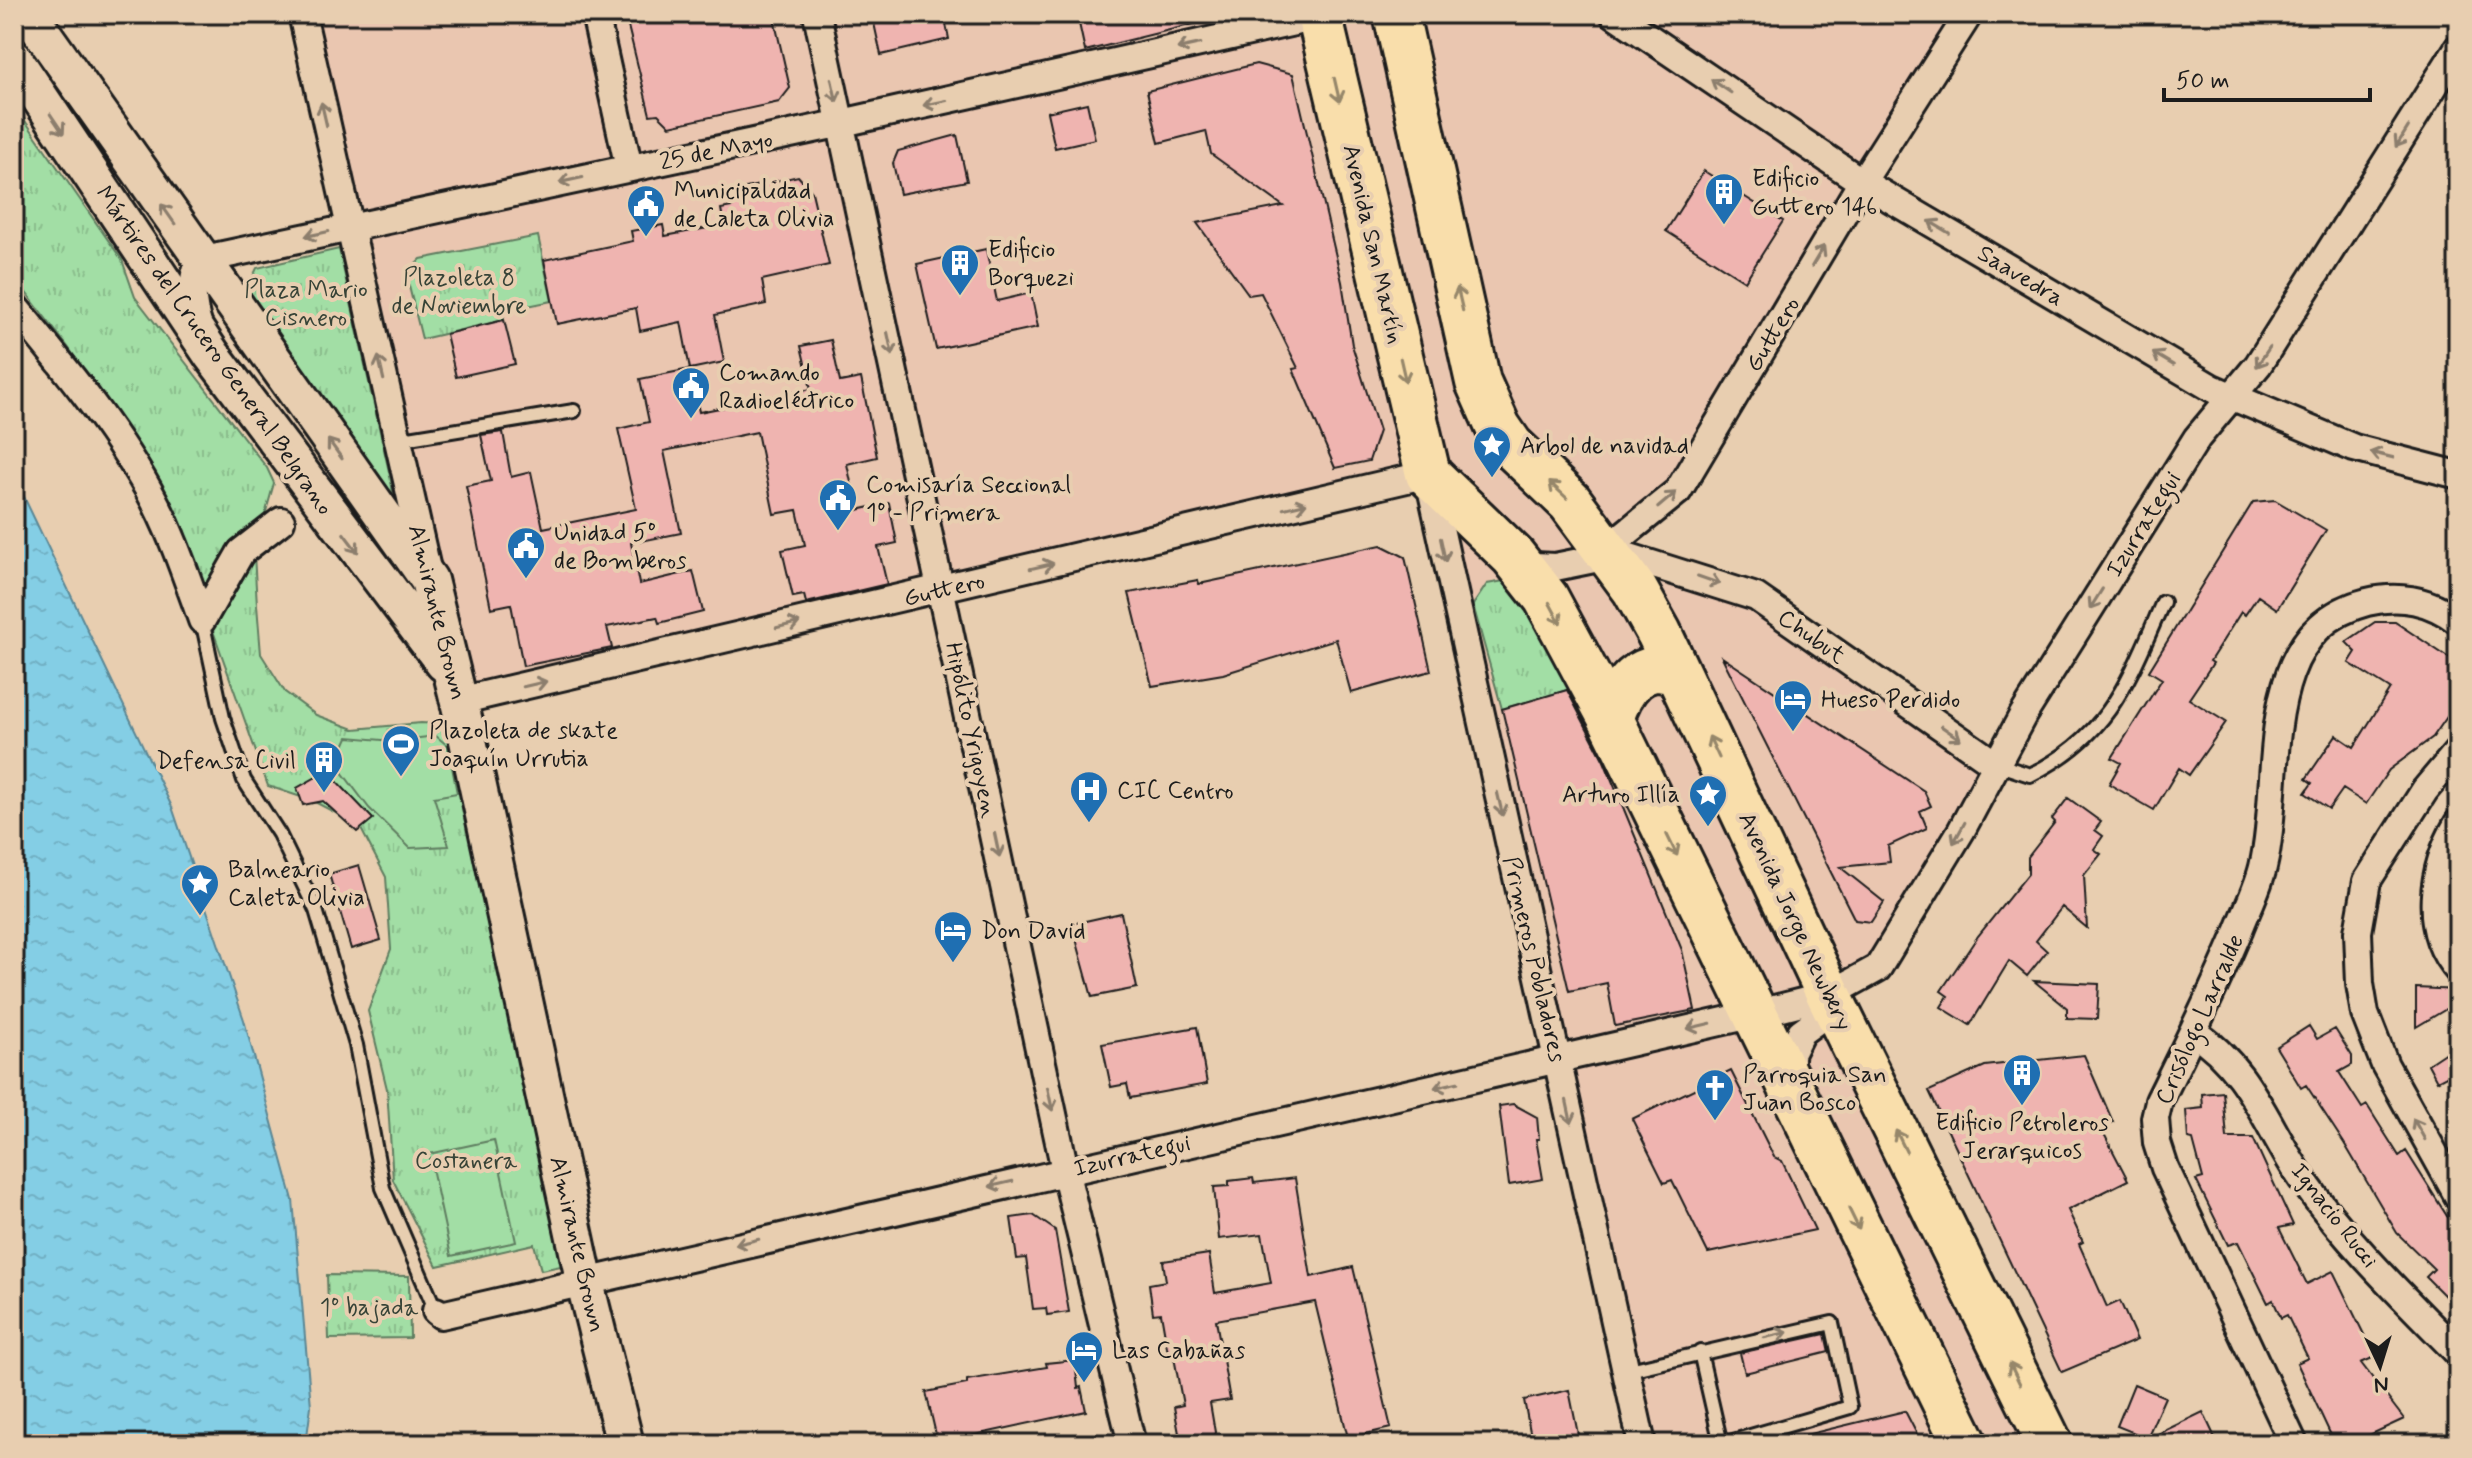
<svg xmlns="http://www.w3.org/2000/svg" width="2472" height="1458" viewBox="0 0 2472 1458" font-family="Mynerve,sans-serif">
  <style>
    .built { fill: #eac6b0 }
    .park { fill: url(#park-tufts); stroke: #5f7d60; stroke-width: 2 }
    .garden { fill: #a2dea5; stroke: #5f7d60; stroke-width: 2 }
    .water { fill: url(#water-ripples); stroke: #5a8795; stroke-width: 2 }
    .building { fill: #efb4b0; stroke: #1c1c1c; stroke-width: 2 }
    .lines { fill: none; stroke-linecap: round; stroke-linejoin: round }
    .lane-casing { stroke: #1c1c1c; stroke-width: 18 }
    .street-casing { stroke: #1c1c1c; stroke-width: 32 }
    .secondary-casing { stroke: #1c1c1c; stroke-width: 42 }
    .highway-casing { stroke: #1c1c1c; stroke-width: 50 }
    .lane { stroke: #e8ceb0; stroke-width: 12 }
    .street { stroke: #e8ceb0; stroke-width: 26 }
    .secondary { stroke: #e8ceb0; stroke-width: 36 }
    .highway { stroke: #f9deab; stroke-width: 44 }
    .oneway { stroke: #8c7e6d }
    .oneway2 { stroke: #96876b }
    .labels { text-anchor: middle; stroke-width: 8; stroke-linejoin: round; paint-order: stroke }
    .street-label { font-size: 24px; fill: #1c1c1c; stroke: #e8ceb0 }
    .poi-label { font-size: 24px; fill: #1c1c1c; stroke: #e8ceb0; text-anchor: start }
    .park-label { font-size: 24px; fill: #374337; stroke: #e8ceb0 }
  </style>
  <defs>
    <pattern id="park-tufts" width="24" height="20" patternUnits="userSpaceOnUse" patternTransform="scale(2)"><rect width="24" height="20" fill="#a2dea5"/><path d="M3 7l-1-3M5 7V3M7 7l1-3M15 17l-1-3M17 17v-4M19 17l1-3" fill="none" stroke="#8bbe8d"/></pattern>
    <pattern id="water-ripples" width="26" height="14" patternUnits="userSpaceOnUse" patternTransform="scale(2)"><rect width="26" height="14" fill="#84cee5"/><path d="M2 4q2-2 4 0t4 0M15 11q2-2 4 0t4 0" fill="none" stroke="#71b0c4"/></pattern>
  </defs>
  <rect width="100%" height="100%" fill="#e8ceb0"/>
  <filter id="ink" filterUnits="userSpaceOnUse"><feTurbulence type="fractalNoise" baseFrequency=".0125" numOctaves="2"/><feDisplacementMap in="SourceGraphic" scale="16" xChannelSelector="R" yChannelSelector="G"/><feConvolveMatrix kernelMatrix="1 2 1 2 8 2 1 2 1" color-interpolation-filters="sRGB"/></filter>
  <g filter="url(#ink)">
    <path class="built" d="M302 14H1969L1678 491 1608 550 1756 597 1995 764 1896 941 1830 995 2050 1444H1642L1427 474 459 701Z"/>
    <path class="park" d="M14 105 122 260 135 297 267 468 274 483 254 554 257 605 261 654 285 692 316 715 354 729 421 723 438 724 449 735 566 1265 541 1270 534 1244 437 1266 393 1180 387 1089 368 1011 391 949 386 877 359 825 313 801 268 786 194 577 185 531 158 479 68 347 14 277Z
      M538 236 552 301 503 311 504 320 422 339 406 274 421 259Z
      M339 249 390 476 395 503 246 291 257 268Z
      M1504 581 1517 585 1574 688 1502 709 1473 605 1487 584Z
      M327 1275 409 1276 410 1338 329 1339Z"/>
    <path class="garden" d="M436 736 448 746 457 793 434 797 449 846 410 848 369 808 336 764 348 737 394 741Z
      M494 1140 516 1242 451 1256 429 1154Z"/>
    <path class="water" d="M14 476 172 807 244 1020 293 1200 311 1406 306 1444H14Z"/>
    <path class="building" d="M625 14H773L790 88 779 102 670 126 658 114 650 115Z
      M872 14H944L949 39 881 55Z
      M1077 14H1201L1202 22 1085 51Z
      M1256 64 1293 74 1342 282 1352 345 1379 431 1369 461 1335 468 1293 369 1298 368 1261 293 1249 295 1197 223 1283 206 1211 154 1206 131 1159 143 1147 91Z
      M1087 103 1095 139 1055 148 1047 112Z
      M957 135 967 181 900 194 893 163 898 151Z
      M1704 171 1783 221 1745 281 1666 231Z
      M798 176 812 192 829 265 762 280 766 304 715 315 724 362 690 369 681 322 640 331 636 308 557 324 544 260 633 241 631 231 663 225 665 236 724 225 721 209 732 207 729 192Z
      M986 249 997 301 1031 293 1038 327 936 349 917 264Z
      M504 320 515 364 456 377 446 334Z
      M831 340 840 382 861 378 877 457 847 464 857 510 889 503 897 543 878 547 887 584 806 603 804 595 793 597 782 550 805 545 797 510 774 514 757 432 664 451 681 533 631 543 639 584 693 571 703 612 659 623 657 617 607 627 612 648 523 666 511 604 491 608 466 486 491 481 481 435 503 432 511 477 531 472 543 528 636 509 618 429 649 422 640 379 690 369 699 412 750 402 811 389 801 346Z
      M2275 500 2326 530 2277 609 2258 596 2245 615 2241 612 2210 661 2213 663 2189 699 2226 722 2189 775 2179 768 2154 810 2109 784 2121 763 2112 758 2162 679 2149 671 2253 502Z
      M1381 545 1405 557 1431 671 1351 693 1336 639 1223 674 1152 686 1129 593 1198 580 1199 584Z
      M2375 622H2395L2458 664V701L2433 737 2389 770 2366 804 2343 789 2329 809 2305 793 2312 783 2306 779 2336 735 2354 747 2390 689 2349 663 2356 652 2346 642Z
      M1722 657 1924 791 1931 806 1920 811 1927 828 1888 846 1890 862 1840 867 1884 902 1871 922 1855 920Z
      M1567 690 1604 761 1682 950 1695 1010 1615 1026 1607 983 1569 991 1502 709Z
      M327 771 373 819 357 832 323 801 303 805 297 788Z
      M2068 798 2101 822 2095 830 2103 836 2094 849 2101 854 2084 875 2087 928 2062 907 2036 941 2047 951 2027 976 2009 961 1970 1025 1941 1007 1948 996 1941 991 1978 936 2028 874V857L2055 822 2052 819Z
      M359 865 381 940 351 949 329 874Z
      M1121 913 1137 988 1092 997 1072 924Z
      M2034 981 2099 984 2097 1019 2067 1018V1008Z
      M2416 988 2458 990V1002L2416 1027Z
      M2309 1026 2317 1039 2335 1029 2352 1056V1065L2339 1072 2362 1108 2367 1105 2399 1156 2406 1151 2447 1216 2458 1226V1293L2454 1289 2446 1297 2426 1277 2434 1269 2397 1233 2344 1143 2306 1085 2301 1088 2276 1047Z
      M1197 1027 1207 1084 1130 1098 1127 1084 1111 1087 1102 1044Z
      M2458 1044V1070L2437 1081 2428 1064Z
      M2084 1055 2113 1122 2101 1128 2128 1180 2068 1210 2083 1242 2079 1244 2107 1307 2120 1301 2137 1340 2062 1372 1929 1091 1985 1066Z
      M1731 1071 1774 1157 1782 1161 1815 1230 1708 1253 1672 1180 1664 1183 1632 1119Z
      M2223 1092 2227 1138H2253L2293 1225 2279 1228 2307 1284 2333 1271 2375 1357 2361 1363 2404 1419 2365 1437 2368 1444H2335L2297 1363 2308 1358 2287 1315 2281 1318 2273 1300 2268 1303 2238 1242 2228 1245 2196 1180 2203 1178 2193 1140 2188 1139 2186 1110 2203 1108 2202 1094Z
      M1513 1104 1537 1117 1539 1139H1536L1543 1179 1509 1185 1499 1106Z
      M1253 1178 1254 1183 1295 1178 1311 1277 1353 1267 1391 1428 1348 1438 1315 1302 1216 1320 1230 1400 1210 1403 1217 1444H1181L1174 1407 1183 1405 1173 1352 1168 1353 1161 1313 1153 1314 1149 1284 1166 1281 1163 1261 1209 1254 1215 1293 1271 1283 1262 1234 1219 1239 1214 1187 1229 1186V1181Z
      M1033 1215 1055 1230 1069 1312 1047 1315 1046 1308 1033 1309 1026 1258 1017 1259 1011 1218Z
      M1825 1334 1829 1352 1745 1373 1740 1353Z
      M1075 1360 1078 1388 1081 1387 1086 1411 938 1443 926 1392 967 1384V1380L1047 1367 1046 1363Z
      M2134 1384 2165 1397 2147 1438 2117 1426Z
      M1569 1390 1580 1444H1548L1546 1434 1531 1437 1524 1400Z
      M1905 1411 1922 1444H1802L1801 1436Z
      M2203 1412 2218 1444H2137Z"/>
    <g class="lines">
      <defs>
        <path id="lane" d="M399 430 409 438 574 411
          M202 620 223 718 244 780 279 834 316 910 356 1045 383 1188 436 1311
          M1996 764 2030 775C2111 735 2129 679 2163 602
          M1700 1352 1721 1444
          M1625 1371 1832 1323 1850 1407 1723 1444"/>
        <path id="street" d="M302 14 427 569
          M595 14 629 168
          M817 14 1065 1170 1132 1444
          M1614 14 1862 182 2212 388 2354 448 2458 475
          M14 306C62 364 111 423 148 489 171 530 186 576 202 620
          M199 327C191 303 190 282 200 260L842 123 1330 14
          M1607 550 1756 597 1995 764
          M1516 557 1535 566 1555 567 1594 559 1678 491 1862 182 1969 14
          M202 620 241 552 281 521
          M459 701 1428 474 1642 1444
          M2458 751 2425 790 2367 881 2358 932 2360 984 2365 1014 2385 1065 2458 1196
          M2458 823C2432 867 2422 930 2458 970
          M2193 1032C2249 1067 2267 1127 2302 1179 2347 1243 2403 1297 2458 1353
          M1790 1077V1054L1801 1032 1816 1021 1829 995
          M436 1311 441 1315 1755 1014 1829 995 1878 968 1961 831 2023 715 2197 438 2258 365 2458 48
          M2294 1444 2165 1168 2157 1143 2155 1118 2159 1101C2187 1044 2215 988 2239 930 2247 909 2258 888 2263 867 2284 781 2252 631 2367 602 2401 594 2430 600 2458 621"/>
        <path id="secondary" d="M29 14 429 580 464 722 584 1279 625 1444
          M14 59 212 355 444 663"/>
        <path id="highway" d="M1319 14 1428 474 1513 556 1546 598 1611 719 1965 1444
          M1396 14 1478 382 1498 427 1511 446 1570 502 1635 590 1659 633 1829 995 2050 1444
          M1611 719C1621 688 1641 657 1678 674"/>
      </defs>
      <use href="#lane" class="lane-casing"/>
      <use href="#street" class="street-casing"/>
      <use href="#secondary" class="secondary-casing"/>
      <use href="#highway" class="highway-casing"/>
      <use href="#lane" class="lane"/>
      <use href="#street" class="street"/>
      <use href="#secondary" class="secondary"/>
      <use href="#highway" class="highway"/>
    </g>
    <defs><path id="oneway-shaft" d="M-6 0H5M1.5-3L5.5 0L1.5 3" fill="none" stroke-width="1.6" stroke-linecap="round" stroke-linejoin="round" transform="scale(2)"/></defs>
    <g class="oneway">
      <use href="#oneway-shaft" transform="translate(1189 46) rotate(168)"/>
      <use href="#oneway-shaft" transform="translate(1721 86) rotate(-146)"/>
      <use href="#oneway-shaft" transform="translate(834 90) rotate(77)"/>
      <use href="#oneway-shaft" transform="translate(935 103) rotate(168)"/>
      <use href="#oneway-shaft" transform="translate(324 114) rotate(-103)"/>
      <use href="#oneway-shaft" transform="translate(57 124) rotate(56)"/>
      <use href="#oneway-shaft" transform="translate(2402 137) rotate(122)"/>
      <use href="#oneway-shaft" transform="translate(571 180) rotate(168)"/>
      <use href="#oneway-shaft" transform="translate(168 214) rotate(-125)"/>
      <use href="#oneway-shaft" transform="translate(1939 227) rotate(-149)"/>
      <use href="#oneway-shaft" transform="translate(317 234) rotate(168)"/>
      <use href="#oneway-shaft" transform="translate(1818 256) rotate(-59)"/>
      <use href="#oneway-shaft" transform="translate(890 344) rotate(78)"/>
      <use href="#oneway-shaft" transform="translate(2263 357) rotate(124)"/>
      <use href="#oneway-shaft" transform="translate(2163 359) rotate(-149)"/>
      <use href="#oneway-shaft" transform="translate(381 368) rotate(-103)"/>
      <use href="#oneway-shaft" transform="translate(335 449) rotate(-126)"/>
      <use href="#oneway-shaft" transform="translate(2382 455) rotate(-166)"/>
      <use href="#oneway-shaft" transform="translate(1667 500) rotate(-40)"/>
      <use href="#oneway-shaft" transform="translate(1295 506) rotate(-13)"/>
      <use href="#oneway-shaft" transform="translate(351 543) rotate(53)"/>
      <use href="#oneway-shaft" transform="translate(1443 550) rotate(78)"/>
      <use href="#oneway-shaft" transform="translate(1042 566) rotate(-13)"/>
      <use href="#oneway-shaft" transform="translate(1709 580) rotate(19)"/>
      <use href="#oneway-shaft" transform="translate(2096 599) rotate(122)"/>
      <use href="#oneway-shaft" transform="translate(788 625) rotate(-13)"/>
      <use href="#oneway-shaft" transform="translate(535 684) rotate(-13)"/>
      <use href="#oneway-shaft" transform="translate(1951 733) rotate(35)"/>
      <use href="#oneway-shaft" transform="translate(1500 804) rotate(77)"/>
      <use href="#oneway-shaft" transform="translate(1959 833) rotate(119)"/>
      <use href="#oneway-shaft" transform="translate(997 845) rotate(78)"/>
      <use href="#oneway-shaft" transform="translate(1699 1026) rotate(167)"/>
      <use href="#oneway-shaft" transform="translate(1446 1085) rotate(167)"/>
      <use href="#oneway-shaft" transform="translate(1050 1099) rotate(78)"/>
      <use href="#oneway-shaft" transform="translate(1569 1112) rotate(78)"/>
      <use href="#oneway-shaft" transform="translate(2419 1129) rotate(-119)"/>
      <use href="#oneway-shaft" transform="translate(1001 1184) rotate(167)"/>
      <use href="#oneway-shaft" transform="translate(747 1242) rotate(167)"/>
      <use href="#oneway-shaft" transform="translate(1776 1335) rotate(-13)"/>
    </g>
    <g class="oneway2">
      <use href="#oneway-shaft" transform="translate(1337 90) rotate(77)"/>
      <use href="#oneway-shaft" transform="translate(1460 299) rotate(-103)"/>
      <use href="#oneway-shaft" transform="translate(1403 370) rotate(77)"/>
      <use href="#oneway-shaft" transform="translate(1558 490) rotate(-137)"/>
      <use href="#oneway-shaft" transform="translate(1555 613) rotate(62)"/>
      <use href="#oneway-shaft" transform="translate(1714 747) rotate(-115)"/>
      <use href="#oneway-shaft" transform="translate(1672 845) rotate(64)"/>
      <use href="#oneway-shaft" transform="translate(1901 1141) rotate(-116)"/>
      <use href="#oneway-shaft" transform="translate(1854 1219) rotate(64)"/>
      <use href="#oneway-shaft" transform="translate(2015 1374) rotate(-116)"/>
    </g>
  </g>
  <defs>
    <symbol id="building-pin" viewBox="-11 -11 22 30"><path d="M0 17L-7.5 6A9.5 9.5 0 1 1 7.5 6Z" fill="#1f6fb2" stroke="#e8ceb0"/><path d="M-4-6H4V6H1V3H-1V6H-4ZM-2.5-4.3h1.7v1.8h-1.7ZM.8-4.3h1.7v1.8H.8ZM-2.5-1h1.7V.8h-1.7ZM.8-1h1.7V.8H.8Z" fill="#fff"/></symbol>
    <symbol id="civic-pin" viewBox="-11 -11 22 30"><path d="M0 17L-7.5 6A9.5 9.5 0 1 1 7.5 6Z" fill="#1f6fb2" stroke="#e8ceb0"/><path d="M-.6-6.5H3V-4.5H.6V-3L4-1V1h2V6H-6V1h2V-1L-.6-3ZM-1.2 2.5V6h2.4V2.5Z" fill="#fff"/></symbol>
    <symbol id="sight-pin" viewBox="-11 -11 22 30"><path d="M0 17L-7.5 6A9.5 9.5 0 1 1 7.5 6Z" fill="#1f6fb2" stroke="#e8ceb0"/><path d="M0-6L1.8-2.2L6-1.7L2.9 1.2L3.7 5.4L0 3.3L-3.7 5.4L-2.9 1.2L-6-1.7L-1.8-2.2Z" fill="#fff"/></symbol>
    <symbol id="hotel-pin" viewBox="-11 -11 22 30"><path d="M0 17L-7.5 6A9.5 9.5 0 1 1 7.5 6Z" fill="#1f6fb2" stroke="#e8ceb0"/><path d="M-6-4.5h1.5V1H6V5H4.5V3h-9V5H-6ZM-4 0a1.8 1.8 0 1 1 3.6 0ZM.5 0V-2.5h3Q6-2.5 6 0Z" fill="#fff"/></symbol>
    <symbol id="stadium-pin" viewBox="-11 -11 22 30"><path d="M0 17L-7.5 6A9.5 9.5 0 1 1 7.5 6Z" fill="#1f6fb2" stroke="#e8ceb0"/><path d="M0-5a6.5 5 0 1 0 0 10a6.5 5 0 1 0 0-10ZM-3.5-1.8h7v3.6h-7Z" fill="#fff"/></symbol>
    <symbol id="hospital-pin" viewBox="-11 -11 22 30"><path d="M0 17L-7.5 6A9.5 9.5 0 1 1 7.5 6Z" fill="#1f6fb2" stroke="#e8ceb0"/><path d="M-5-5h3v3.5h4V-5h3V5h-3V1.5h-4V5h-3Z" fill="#fff"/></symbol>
    <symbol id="church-pin" viewBox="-11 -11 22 30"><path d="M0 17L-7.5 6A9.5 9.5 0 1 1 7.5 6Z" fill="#1f6fb2" stroke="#e8ceb0"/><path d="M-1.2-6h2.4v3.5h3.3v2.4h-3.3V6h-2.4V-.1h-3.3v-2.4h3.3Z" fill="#fff"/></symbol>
  </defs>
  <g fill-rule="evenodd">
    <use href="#building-pin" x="1702" y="170" width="44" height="60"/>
    <use href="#civic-pin" x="624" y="182" width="44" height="60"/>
    <use href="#building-pin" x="938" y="241" width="44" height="60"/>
    <use href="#civic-pin" x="669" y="364" width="44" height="60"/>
    <use href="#sight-pin" x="1470" y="423" width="44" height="60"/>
    <use href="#civic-pin" x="816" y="476" width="44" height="60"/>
    <use href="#civic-pin" x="504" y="524" width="44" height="60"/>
    <use href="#hotel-pin" x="1771" y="677" width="44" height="60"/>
    <use href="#stadium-pin" x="379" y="722" width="44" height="60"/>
    <use href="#building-pin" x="302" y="738" width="44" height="60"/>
    <use href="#hospital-pin" x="1067" y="768" width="44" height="60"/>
    <use href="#sight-pin" x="1686" y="772" width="44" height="60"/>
    <use href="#sight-pin" x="178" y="861" width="44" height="60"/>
    <use href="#hotel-pin" x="931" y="908" width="44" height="60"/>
    <use href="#building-pin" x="2000" y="1051" width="44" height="60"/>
    <use href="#church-pin" x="1693" y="1066" width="44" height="60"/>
    <use href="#hotel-pin" x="1062" y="1328" width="44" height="60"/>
  </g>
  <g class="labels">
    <g class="street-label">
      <text transform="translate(716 150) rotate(-12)" y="8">25 de Mayo</text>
      <text transform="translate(1374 244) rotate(77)" y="8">Avenida San Martín</text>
      <text transform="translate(2021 275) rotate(31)" y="8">Saavedra</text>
      <text transform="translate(1772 334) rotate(-59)" y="8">Guttero</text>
      <text transform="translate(215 350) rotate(55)" y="8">Mártires del Crucero General Belgrano</text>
      <text transform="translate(2143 524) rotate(-58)" y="8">Izurrategui</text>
      <text transform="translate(944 589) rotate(-13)" y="8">Guttero</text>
      <text transform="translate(438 612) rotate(76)" y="8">Almirante Brown</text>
      <text transform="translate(1812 636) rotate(35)" y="8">Chubut</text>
      <text transform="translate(972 730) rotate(78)" y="8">Hipólito Yrigoyen</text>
      <text transform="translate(1796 921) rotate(65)" y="8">Avenida Jorge Newbery</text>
      <text transform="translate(1535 959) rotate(77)" y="8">Primeros Pobladores</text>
      <text transform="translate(2199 1019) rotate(-66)" y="8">Crisólogo Larralde</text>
      <text transform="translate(1132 1155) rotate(-13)" y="8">Izurrategui</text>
      <text transform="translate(2335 1215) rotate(52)" y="8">Ignacio Rucci</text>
      <text transform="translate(578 1244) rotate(77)" y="8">Almirante Brown</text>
    </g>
    <g class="poi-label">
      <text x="1752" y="186">Edificio<tspan x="1752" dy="28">Guttero 146</tspan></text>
      <text x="674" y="198">Municipalidad<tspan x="674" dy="28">de Caleta Olivia</tspan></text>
      <text x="988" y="257">Edificio<tspan x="988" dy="28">Borquezi</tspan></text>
      <text x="719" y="380">Comando<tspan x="719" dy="28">Radioeléctrico</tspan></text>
      <text x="1520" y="453">Arbol de navidad</text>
      <text x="866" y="492">Comisaría Seccional<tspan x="866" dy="28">1º - Primera</tspan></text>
      <text x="554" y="540">Unidad 5º<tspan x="554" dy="28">de Bomberos</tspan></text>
      <text x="1821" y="707">Hueso Perdido</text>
      <text x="429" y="738">Plazoleta de skate<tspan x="429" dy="28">Joaquín Urrutia</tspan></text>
      <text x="296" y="768" text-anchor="end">Defensa Civil</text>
      <text x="1117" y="798">CIC Centro</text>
      <text x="1680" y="802" text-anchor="end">Arturo Illía</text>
      <text x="228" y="877">Balneario<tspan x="228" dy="28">Caleta Olivia</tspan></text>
      <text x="981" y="938">Don David</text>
      <text x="1743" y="1082">Parroquia San<tspan x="1743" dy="28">Juan Bosco</tspan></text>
      <text x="2022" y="1130" text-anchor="middle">Edificio Petroleros<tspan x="2022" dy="28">Jerarquicos</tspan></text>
      <text x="1112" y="1358">Las Cabañas</text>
    </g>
    <g class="park-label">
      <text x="459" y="285">Plazoleta 8<tspan x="459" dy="28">de Noviembre</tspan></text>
      <text x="306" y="297">Plaza Mario<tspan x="306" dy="28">Cisnero</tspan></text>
      <text x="466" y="1168">Costanera</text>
      <text x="369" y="1315">1º bajada</text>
    </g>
  </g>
  <rect width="2472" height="1458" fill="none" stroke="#e8ceb0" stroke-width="48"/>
  <rect x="24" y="24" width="2424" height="1410" fill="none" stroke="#1c1c1c" stroke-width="3" filter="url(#ink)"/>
  <g transform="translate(2380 1366) rotate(176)" stroke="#e8ceb0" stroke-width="6" paint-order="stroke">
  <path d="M0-6L14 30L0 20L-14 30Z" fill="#1c1c1c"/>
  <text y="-12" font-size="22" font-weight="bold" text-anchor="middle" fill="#1c1c1c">N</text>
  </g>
  <path d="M2164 88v12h206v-12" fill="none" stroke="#1c1c1c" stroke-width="4"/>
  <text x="2176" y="88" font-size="24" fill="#1c1c1c" stroke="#e8ceb0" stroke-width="6" paint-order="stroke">50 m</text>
</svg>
